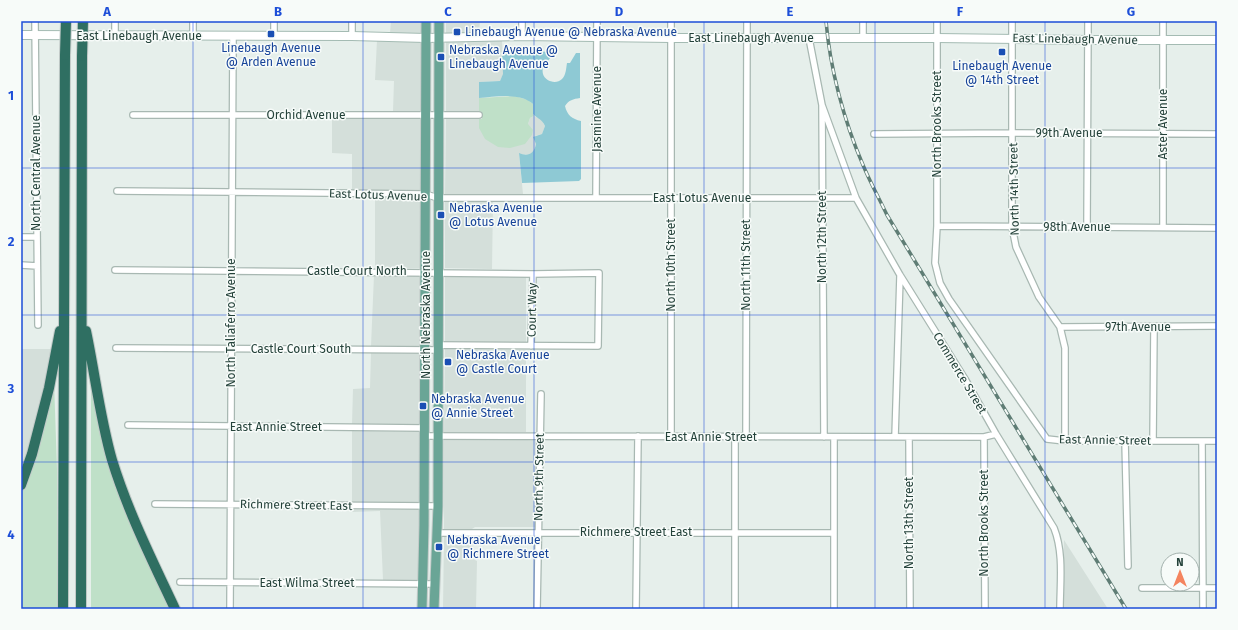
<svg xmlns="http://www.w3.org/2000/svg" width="1238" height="630" viewBox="0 0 1238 630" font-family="'Fira Sans',sans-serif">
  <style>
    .built { fill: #d4dfda }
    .green { fill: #bfe0c8 }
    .water { fill: #8ec9d4 }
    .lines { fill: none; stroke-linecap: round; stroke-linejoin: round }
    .street-casing { stroke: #a8b8b2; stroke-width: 8 }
    .secondary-casing { stroke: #a4bbb3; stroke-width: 10 }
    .primary-casing { stroke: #c2cac8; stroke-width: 11 }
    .highway-casing { stroke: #c2cac8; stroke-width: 12 }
    .street { stroke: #fff; stroke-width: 5.5 }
    .secondary { stroke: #fff; stroke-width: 8 }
    .primary { stroke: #6aa596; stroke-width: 9 }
    .highway { stroke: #2f6f62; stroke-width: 10 }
    .rail-casing { stroke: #5f7d75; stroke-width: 3.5 }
    .rail { stroke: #f7fbf9; stroke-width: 2; stroke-dasharray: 6; stroke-linecap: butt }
    .highway-bridge-casing { stroke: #c2cac8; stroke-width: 12; stroke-linecap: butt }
    .highway-bridge { stroke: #2f6f62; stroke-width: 10 }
    .grid { fill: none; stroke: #1d4ed8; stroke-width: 1; stroke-opacity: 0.55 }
    .transit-dot { fill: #1a4fb4; stroke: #f7fbf9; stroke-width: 1.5 }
    .labels { text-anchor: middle; stroke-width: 3; stroke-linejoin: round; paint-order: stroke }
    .transit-label { font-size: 12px; fill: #164399; stroke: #f7fbf9; text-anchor: start }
    .street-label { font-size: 12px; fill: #24423a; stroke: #f7fbf9 }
    .neatline { fill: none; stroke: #1d4ed8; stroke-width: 1.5 }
    .grid-label { font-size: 13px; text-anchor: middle; font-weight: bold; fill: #1d4ed8 }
  </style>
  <rect width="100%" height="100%" fill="#e6efeb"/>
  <path class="built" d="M391 21H422V34L390 33Z
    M446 21H480L479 33 446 34Z
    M377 40 422 42V111H393L394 81 375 80Z
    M502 40 503 75 500 81 479 82V111H446V41Z
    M534 116 541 119 545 126 542 134 535 136 536 144 534 152 529 155 519 154 523 194H445L446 119H479V128L528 124 530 118Z
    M332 119H422V190H352V154L332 153Z
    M375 197 422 198V268H375Z
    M445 202H493L492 269 445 268Z
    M374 275H422L421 346H371Z
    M445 276 526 277V342H445Z
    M21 349H52L45 387 21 476Z
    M445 349 526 350V432H444Z
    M371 353 421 354 420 424H352L353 389 370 388Z
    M352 431 420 432V502H352Z
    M444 440H536L535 527H475L472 529H444Z
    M352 510H420L419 580H383L380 511 352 512Z
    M444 537H472L473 559 477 561 476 609H443Z
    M1064 540 1108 609H1063Z"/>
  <path class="green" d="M515 96 528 100 533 104V114L534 116 530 118 528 124 533 130 532 135 525 144 510 148 498 147 485 139 479 128V119H482V112L479 111V98Z
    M54 381 57 469V609H21V492L26 481Z
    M91 385 94 386 107 443 173 609H91Z"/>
  <path class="water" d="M516 50 551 52V57L547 62 544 64C543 67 542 70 543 74 545 81 556 85 562 79 566 75 566 69 567 63H570L576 53H580V98C573 99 569 100 565 106 567 115 572 119 581 121V179L579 181 522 183 519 153C528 157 534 154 536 144L533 137 542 134 545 126C542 119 538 119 533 114V104C520 92 495 97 479 98V82L500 81 503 74 502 56Z"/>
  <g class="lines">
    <defs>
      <path id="street" d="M35 21 38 325
        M352 21V36
        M937 21V226L935 263 940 283 949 299 1047 439 1065 441H1217
        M1012 21V227L1016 247 1039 297 1060 327 1065 348V441
        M115 36V21
        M193 36V21
        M274 36V21
        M522 36V21
        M809 38 822 105 824 437
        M863 38V21
        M822 105 856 198 900 275 965 379 996 434 1054 528C1064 553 1060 583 1060 609
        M133 115H479
        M874 134 1012 133 1217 134
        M117 191 425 194 438 198H856
        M596 198 597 21
        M937 226 1217 228
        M1087 227 1088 21
        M1163 227V21
        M21 237H37
        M21 265 37 266
        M115 270 533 274 599 273 598 346 438 345
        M1060 327 1217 326
        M531 346 533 274
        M116 348 438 350
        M128 425 425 428
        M425 436 984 437 996 434
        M671 437V21
        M746 437 747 21
        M834 437V609
        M895 437 900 276
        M909 437 910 609
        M984 437 985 609
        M1125 441 1128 566
        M1153 441 1154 327
        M1202 441 1203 609
        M155 504 438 506
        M437 533H834
        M180 582 435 584
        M1142 588H1217
        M230 609 233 36
        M537 609 541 394
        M636 609 638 436
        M735 609V437"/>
      <path id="secondary" d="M21 35 352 36 426 38 522 36 671 38H937L1087 40H1217"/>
      <path id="primary" d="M422 609 424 525 426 21
        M434 609 438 506 439 21"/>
      <path id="highway" d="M86 331C95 374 100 418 112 460 128 512 152 560 175 609
        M21 485 32 454 49 388 60 331
        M63 609 65 55
        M81 609 82 56"/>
    </defs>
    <use href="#street" class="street-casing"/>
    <use href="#secondary" class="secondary-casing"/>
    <use href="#primary" class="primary-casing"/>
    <use href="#highway" class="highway-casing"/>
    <use href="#street" class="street"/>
    <use href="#secondary" class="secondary"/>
    <use href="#primary" class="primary"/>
    <use href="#highway" class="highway"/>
    <defs>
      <path id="rail" d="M826 21C830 69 844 121 863 165 870 182 879 198 887 215L1126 609"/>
    </defs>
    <use href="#rail" class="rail-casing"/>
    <use href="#rail" class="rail"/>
    <defs>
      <path id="highway-bridge" d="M65 55 66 21
        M82 56 83 21"/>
    </defs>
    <use href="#highway-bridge" class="highway-bridge-casing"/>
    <use href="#highway-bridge" class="highway-bridge"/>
  </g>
  <path class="grid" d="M193 21V609M363 21V609M534 21V609M704 21V609M875 21V609M1045 21V609M21 168H1217M21 315H1217M21 462H1217"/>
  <g class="transit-dot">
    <rect x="453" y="28" width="8" height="8" rx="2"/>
    <rect x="267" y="30" width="8" height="8" rx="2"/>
    <rect x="998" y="48" width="8" height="8" rx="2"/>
    <rect x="437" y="53" width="8" height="8" rx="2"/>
    <rect x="437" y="211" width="8" height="8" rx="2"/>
    <rect x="444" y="358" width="8" height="8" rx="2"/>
    <rect x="419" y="402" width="8" height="8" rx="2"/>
    <rect x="435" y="543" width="8" height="8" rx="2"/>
  </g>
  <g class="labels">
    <g class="transit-label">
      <text x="465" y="36">Linebaugh Avenue @ Nebraska Avenue</text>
      <text x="271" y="52" text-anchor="middle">Linebaugh Avenue<tspan x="271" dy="14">@ Arden Avenue</tspan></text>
      <text x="449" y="54">Nebraska Avenue @<tspan x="449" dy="14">Linebaugh Avenue</tspan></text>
      <text x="1002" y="70" text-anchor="middle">Linebaugh Avenue<tspan x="1002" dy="14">@ 14th Street</tspan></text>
      <text x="449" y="212">Nebraska Avenue<tspan x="449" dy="14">@ Lotus Avenue</tspan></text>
      <text x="456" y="359">Nebraska Avenue<tspan x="456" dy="14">@ Castle Court</tspan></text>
      <text x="431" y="403">Nebraska Avenue<tspan x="431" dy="14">@ Annie Street</tspan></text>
      <text x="447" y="544">Nebraska Avenue<tspan x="447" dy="14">@ Richmere Street</tspan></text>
    </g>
    <g class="street-label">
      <text x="139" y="40">East Linebaugh Avenue</text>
      <text x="751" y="42">East Linebaugh Avenue</text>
      <text transform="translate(1075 39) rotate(1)" y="4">East Linebaugh Avenue</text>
      <text transform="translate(597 109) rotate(-90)" y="4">Jasmine Avenue</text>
      <text x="306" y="119">Orchid Avenue</text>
      <text transform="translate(937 124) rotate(-90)" y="4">North Brooks Street</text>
      <text transform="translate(1163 124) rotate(-90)" y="4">Aster Avenue</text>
      <text x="1069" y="137">99th Avenue</text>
      <text transform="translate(36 173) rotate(-90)" y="4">North Central Avenue</text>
      <text transform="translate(1014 189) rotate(-91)" y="4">North 14th Street</text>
      <text transform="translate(378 195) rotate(2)" y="4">East Lotus Avenue</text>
      <text x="702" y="202">East Lotus Avenue</text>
      <text x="1077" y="231">98th Avenue</text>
      <text transform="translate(822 237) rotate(-90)" y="4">North 12th Street</text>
      <text transform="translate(671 265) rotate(-90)" y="4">North 10th Street</text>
      <text transform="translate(746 265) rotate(-90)" y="4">North 11th Street</text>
      <text x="357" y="275">Castle Court North</text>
      <text transform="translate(532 310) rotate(-89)" y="4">Court Way</text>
      <text transform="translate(426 315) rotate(-90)" y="4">North Nebraska Avenue</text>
      <text transform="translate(231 323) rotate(-90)" y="4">North Taliaferro Avenue</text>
      <text x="1138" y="331">97th Avenue</text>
      <text x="301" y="353">Castle Court South</text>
      <text transform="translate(960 373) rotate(59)" y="4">Commerce Street</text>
      <text x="276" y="431">East Annie Street</text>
      <text x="711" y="441">East Annie Street</text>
      <text transform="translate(1105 440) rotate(1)" y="4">East Annie Street</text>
      <text transform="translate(539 477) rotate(-89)" y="4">North 9th Street</text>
      <text transform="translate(296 505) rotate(1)" y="4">Richmere Street East</text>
      <text transform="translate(909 523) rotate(-90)" y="4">North 13th Street</text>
      <text transform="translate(984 523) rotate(-90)" y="4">North Brooks Street</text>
      <text x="636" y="536">Richmere Street East</text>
      <text x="307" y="587">East Wilma Street</text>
    </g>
  </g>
  <rect width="1238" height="630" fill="none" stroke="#f7fbf9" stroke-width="44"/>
  <g transform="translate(1180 572)"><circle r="19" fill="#f7fbf9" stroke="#a3b1ad"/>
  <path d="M0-3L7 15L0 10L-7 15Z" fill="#f4845f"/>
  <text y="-6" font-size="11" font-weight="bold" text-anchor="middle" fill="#24423a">N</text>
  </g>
  <rect x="22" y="22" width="1194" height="586" class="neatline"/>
  <g class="grid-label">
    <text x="107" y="16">A</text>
    <text x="278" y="16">B</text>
    <text x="448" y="16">C</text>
    <text x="619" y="16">D</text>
    <text x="790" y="16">E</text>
    <text x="960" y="16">F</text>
    <text x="1131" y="16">G</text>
    <text x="11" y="100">1</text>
    <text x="11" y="246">2</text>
    <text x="11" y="393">3</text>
    <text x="11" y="539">4</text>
  </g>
</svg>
